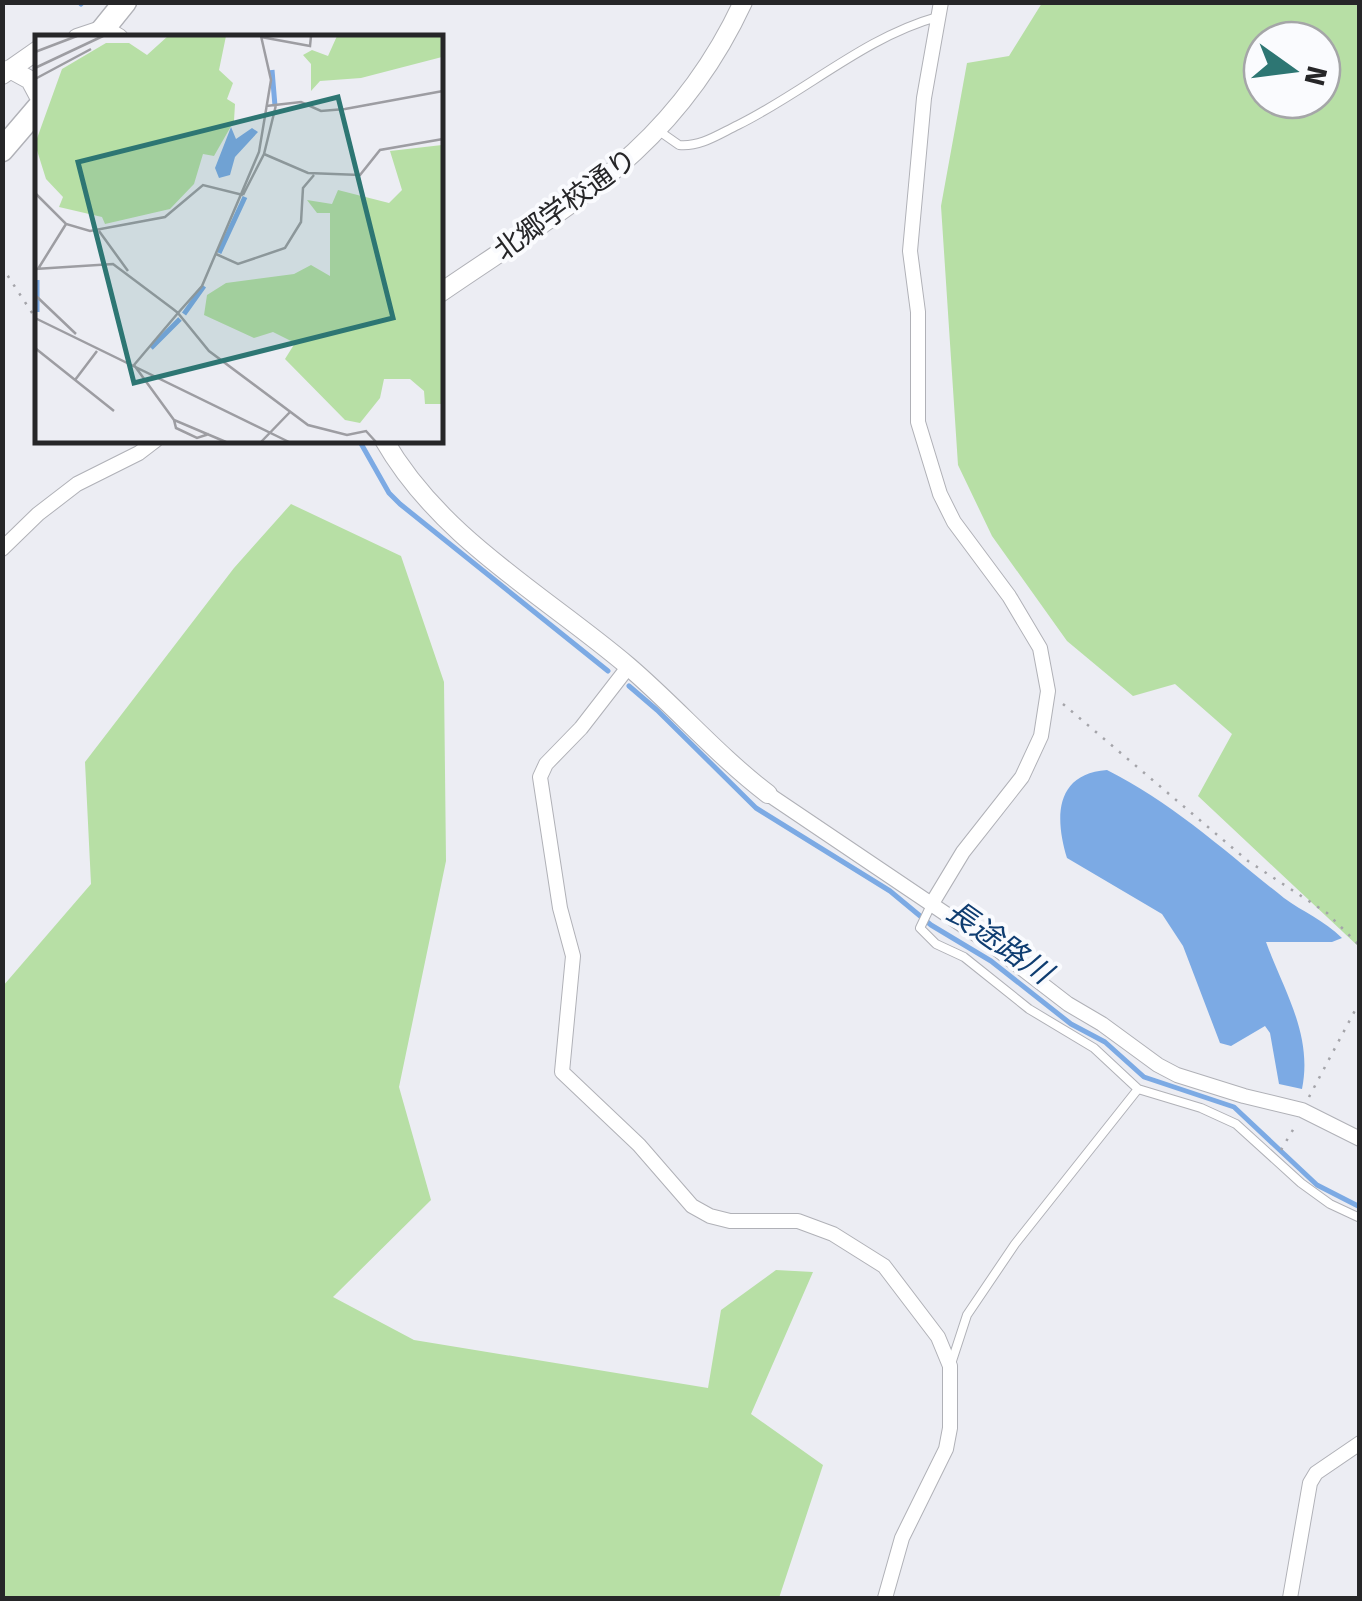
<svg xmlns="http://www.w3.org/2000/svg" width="1362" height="1601" viewBox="0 0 1362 1601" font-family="'Fira Sans','Noto Sans JP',sans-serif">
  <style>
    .green { fill: #b7dfa5; fill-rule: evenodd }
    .water { fill: #7caae4 }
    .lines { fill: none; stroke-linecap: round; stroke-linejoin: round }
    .stream { stroke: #7caae4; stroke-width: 5 }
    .service-casing { stroke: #b0b1b7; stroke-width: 10 }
    .minor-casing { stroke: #b0b1b7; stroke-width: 16 }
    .tertiary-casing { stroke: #b0b1b7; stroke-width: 20 }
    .trunk-casing { stroke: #b0b1b7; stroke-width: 25 }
    .path { stroke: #a4a4a9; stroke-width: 2.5; stroke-dasharray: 2.5 8; stroke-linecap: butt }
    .service { stroke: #fff; stroke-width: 8 }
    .minor { stroke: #fff; stroke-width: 14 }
    .tertiary { stroke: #fff; stroke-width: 18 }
    .trunk { stroke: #fff; stroke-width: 22 }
    .labels { text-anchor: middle; stroke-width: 8; stroke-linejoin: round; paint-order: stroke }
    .street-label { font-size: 28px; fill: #262628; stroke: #fafbfe }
    .water-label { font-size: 30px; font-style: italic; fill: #0f3d71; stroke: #fafbfe }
    .inset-river { fill: none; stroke: #7caae4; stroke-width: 5 }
    .inset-road { fill: none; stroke: #9d9da2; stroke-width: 2.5 }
    .view { fill: #2d7673; fill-opacity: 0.15; stroke: #2d7673; stroke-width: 5 }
    .inset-edge { fill: none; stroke: #262628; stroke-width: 5 }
  </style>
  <rect width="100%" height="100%" fill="#ecedf3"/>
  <path class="green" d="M1042 3H1359V947L1198 796 1232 734 1175 684 1133 696 1067 641 992 536 958 465 941 206 967 63 1009 56ZM1262 40H1322V100H1262Z
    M291 504 401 556 444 682 446 861 399 1087 431 1200 333 1297 414 1340 708 1388 721 1310 776 1270 813 1272 751 1414 823 1465 779 1598H3V986L91 884 85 762 234 568Z"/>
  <path class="water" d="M1107 770C1173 803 1227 853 1284 898 1303 912 1324 920 1342 938L1332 942H1266C1284 991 1313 1035 1302 1089L1279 1084 1270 1033 1265 1026 1231 1046 1220 1043 1183 946 1162 914 1067 858C1055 819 1054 774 1107 770Z"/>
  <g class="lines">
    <path class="stream" d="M81 4 83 2
      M359 440 389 493 400 504 608 671
      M629 686 657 710 756 808 890 891 931 925 991 961 1071 1024 1105 1042 1144 1077 1234 1107 1317 1185 1360 1207"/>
    <defs>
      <path id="service" d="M659 131 679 145C701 147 719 134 738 125 805 92 865 37 937 17
        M931 905 920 928 936 944 964 957 1029 1009 1094 1048 1138 1089 1201 1108 1236 1124 1301 1183 1330 1204 1360 1218
        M951 1364 967 1315 1015 1244 1138 1089"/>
      <path id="minor" d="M2 549 38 514 77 484 139 453 156 440
        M629 666 581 728 546 764 540 777 560 908 573 956 562 1072 639 1145 692 1206 710 1216 730 1221H798L833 1234 884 1266 938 1337 950 1366V1428L946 1449 902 1538 885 1598
        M768 794 989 943 1068 1004 1102 1024 1158 1065 1177 1075 1244 1096 1302 1110 1360 1139
        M931 905 963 852 1022 777 1041 736 1048 691 1040 648 1009 596 954 522 940 494 918 422V312L910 251 924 98 941 2
        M1290 1598 1310 1483 1316 1473 1360 1443"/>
      <path id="tertiary" d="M77 38 104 29 119 38
        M10 69 30 80 38 95
        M2 75 38 50
        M440 293C568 205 674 151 743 2
        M384 440C440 538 543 594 628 666 676 707 718 756 768 794"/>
      <path id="trunk" d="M96 38 125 2
        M2 150 38 108"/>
    </defs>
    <use href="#service" class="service-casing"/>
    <use href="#minor" class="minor-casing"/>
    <use href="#tertiary" class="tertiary-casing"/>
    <use href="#trunk" class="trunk-casing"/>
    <path class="path" d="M2 267 38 322
      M1063 704 1248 861 1327 913 1360 946
      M1309 1097 1360 1001
      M1281 1150 1297 1123"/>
    <use href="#service" class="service"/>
    <use href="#minor" class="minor"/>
    <use href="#tertiary" class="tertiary"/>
    <use href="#trunk" class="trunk"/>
  </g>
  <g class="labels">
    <g class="street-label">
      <text transform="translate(565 204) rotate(-36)" y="10">北郷学校通り</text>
    </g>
    <g class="water-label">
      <text transform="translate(999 942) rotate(35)" y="10">長途路川</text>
    </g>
  </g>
  <g transform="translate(35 35)">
    <rect width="408" height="408" fill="#ecedf3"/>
    <path d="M133 1H191L184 35 198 48 192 64 200 69 199 86 179 121 168 119 159 149 135 174 70 189 67 182 24 172 28 162 11 144 0 109 27 34 71 8H94L112 20ZM302 1H407V22L326 43 285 46 276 56V29L268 20 277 15 293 21ZM407 110V369H390L389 356 375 344H349L345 363 325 388 310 385 250 324 260 308 238 297 219 303 169 280 172 260 191 248 259 239 276 230 295 241V178H282L272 165 297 169 303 155 354 168 367 155 355 116Z" fill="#b7dfa5"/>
    <path d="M196 92 201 104 217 93 223 97 200 122 195 140 184 143 180 133Z" fill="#7caae4"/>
    <path class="inset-river" d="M237 35 240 71M184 218 210 162M2 277V245M149 279 169 251M116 313 145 284"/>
    <path class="inset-road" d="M226 1 236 45 224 117 167 251 143 278 174 316 273 390 312 400 331 396 341 407M226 2 275 11 276 1M0 17 42 1M0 33 68 1M0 44 56 14M231 71 266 67 286 76 310 74 408 56M229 119 273 138 325 140 345 115 408 104M0 158 31 189 55 196 130 182 168 150 208 160M208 160 229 119 241 70M64 196 93 236M181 219 203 229 250 213 266 187 268 153 279 140M0 234 78 229 138 274 143 278 99 330 139 385 191 407M3 234 31 189M0 260 41 299M0 283 254 407M0 313 79 376M40 345 62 316M139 385 141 393 162 403 174 399M226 407 255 377"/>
    <path class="view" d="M303 62 358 283 99 348 43 127Z"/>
    <rect width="408" height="408" class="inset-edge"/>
  </g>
  <rect width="1362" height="1601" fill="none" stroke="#262628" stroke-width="10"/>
  <g transform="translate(1292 70) rotate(104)"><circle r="48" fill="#fafbfe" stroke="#a5a6a8" stroke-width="2.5"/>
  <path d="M0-8L18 38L0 25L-18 38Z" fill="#2d7673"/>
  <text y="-15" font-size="28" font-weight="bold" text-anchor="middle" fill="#262628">N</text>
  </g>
</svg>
